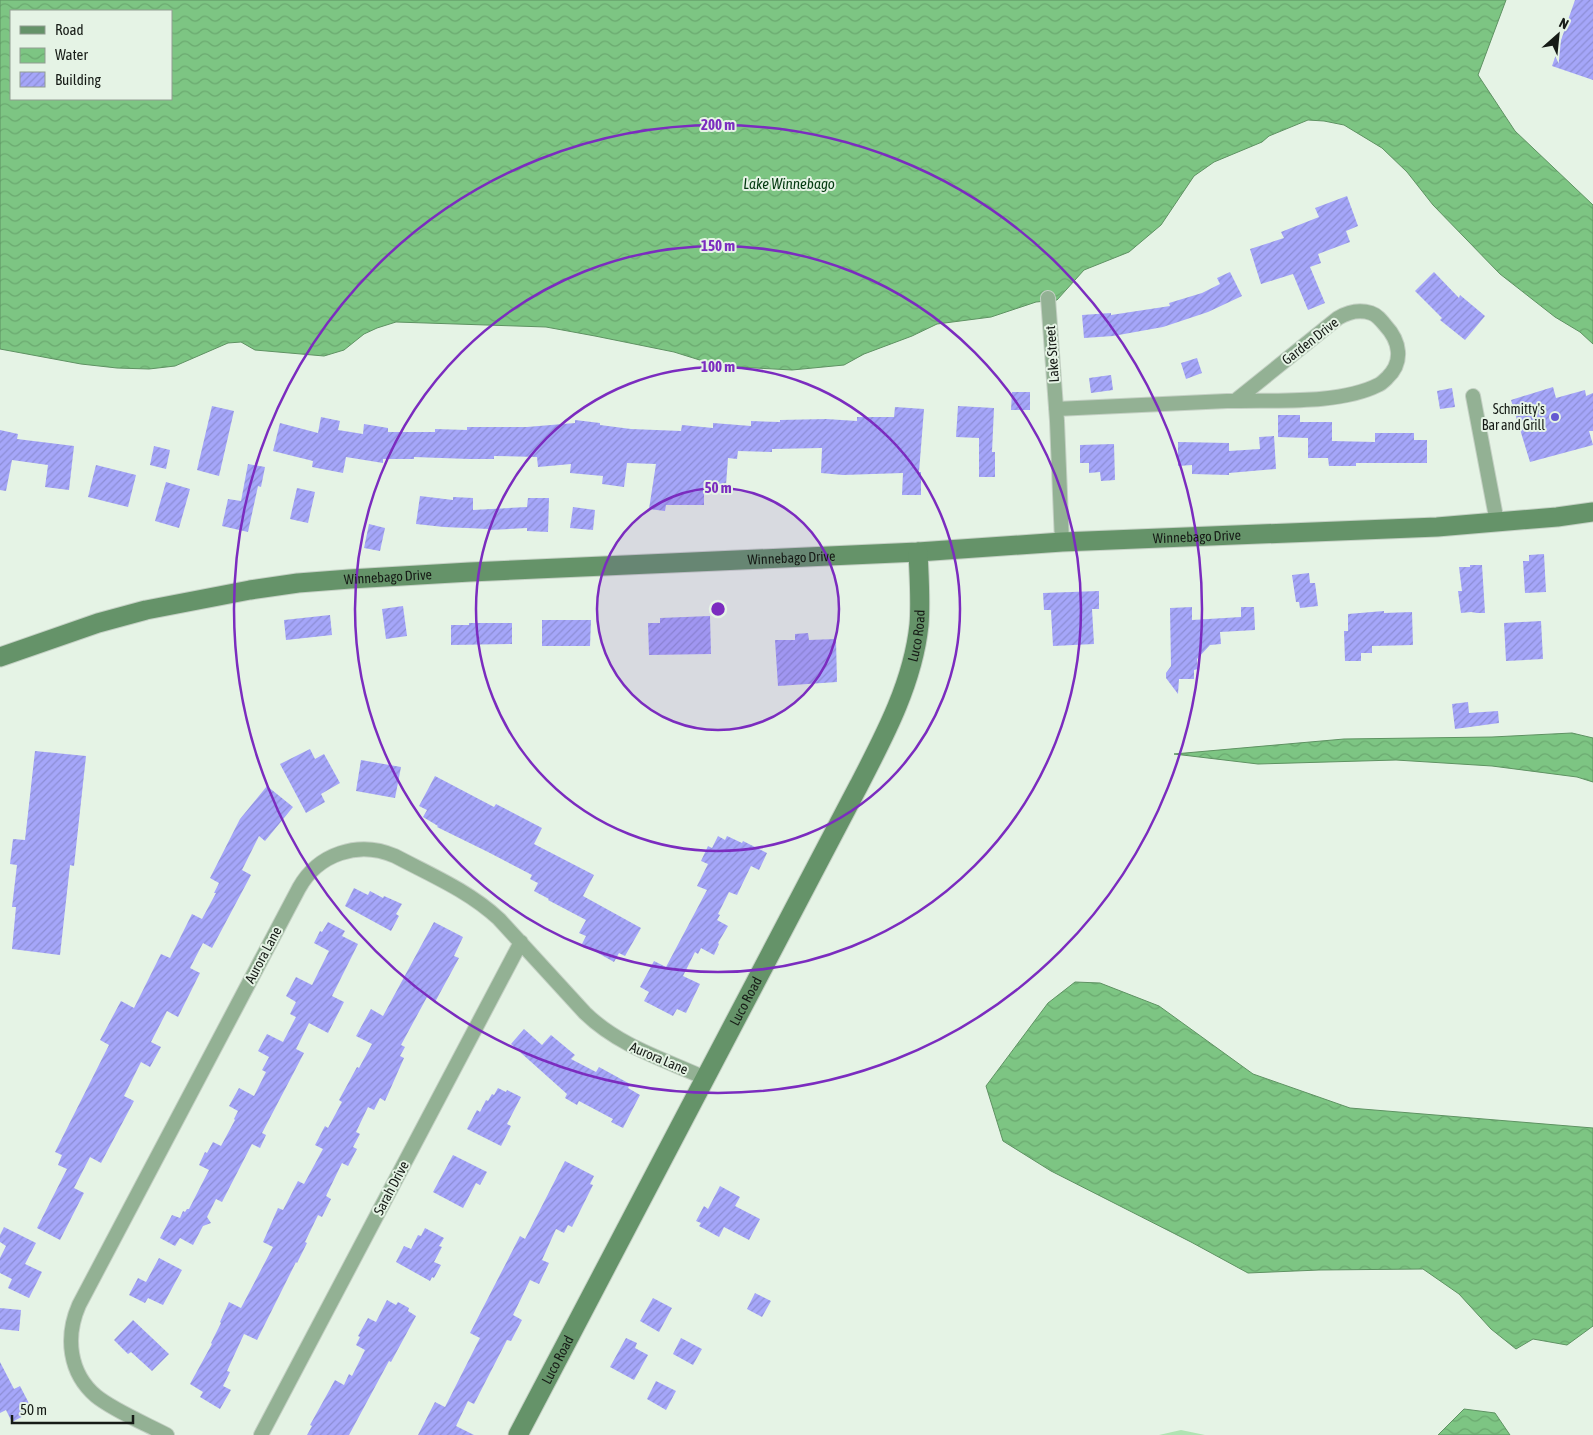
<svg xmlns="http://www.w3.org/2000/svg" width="1593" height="1435" viewBox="0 0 1593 1435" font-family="'Asap Condensed',sans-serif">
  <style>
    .pitch { fill: #b0e4b3 }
    .water { fill: url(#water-waves); stroke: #5e9262; fill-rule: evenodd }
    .building { fill: url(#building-hatch) }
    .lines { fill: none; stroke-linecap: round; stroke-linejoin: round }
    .street-casing { stroke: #c4d0c4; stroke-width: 16 }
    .secondary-casing { stroke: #c4d0c4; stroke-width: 21 }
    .street { stroke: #93b194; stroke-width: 14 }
    .secondary { stroke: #659369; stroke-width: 19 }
    .ring { fill: none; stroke: #7b2cbf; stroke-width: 2.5 }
    .poi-dot { fill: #6458d1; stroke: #e5f3e5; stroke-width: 2 }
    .labels { text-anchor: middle; stroke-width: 4; stroke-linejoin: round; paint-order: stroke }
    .street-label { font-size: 14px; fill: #161b16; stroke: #e5f3e5 }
    .poi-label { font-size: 14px; fill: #161b16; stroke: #e5f3e5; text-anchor: end }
    .water-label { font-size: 15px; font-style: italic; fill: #033a10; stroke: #e5f3e5 }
    .centre { fill: #7b2cbf; stroke: #e5f3e5; stroke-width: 2.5 }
    .ring-label { font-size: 15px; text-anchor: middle; font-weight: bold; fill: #7b2cbf; stroke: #e5f3e5; stroke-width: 4; stroke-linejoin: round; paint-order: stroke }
  </style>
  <defs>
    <pattern id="water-waves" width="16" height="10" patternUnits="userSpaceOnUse" patternTransform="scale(1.25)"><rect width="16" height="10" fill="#7dc583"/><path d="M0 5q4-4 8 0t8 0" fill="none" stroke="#6ba970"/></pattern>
    <pattern id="building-hatch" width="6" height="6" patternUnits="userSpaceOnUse" patternTransform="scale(1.25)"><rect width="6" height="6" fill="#a5a6f9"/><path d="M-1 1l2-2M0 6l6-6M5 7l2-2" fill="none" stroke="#8d8ed5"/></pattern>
  </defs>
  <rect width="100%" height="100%" fill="#e5f3e5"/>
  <path class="pitch" d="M1181 1430 1205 1435H1159Z"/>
  <path class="water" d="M0 0H1506L1478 75 1515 131 1593 205V344L1580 332 1555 317 1500 274 1433 205 1407 172 1382 148 1344 125 1324 121 1308 120 1269 136 1262 142 1214 162 1194 176 1161 225 1129 252 1084 270 1057 300 1036 302 991 317 937 324 912 336 864 354 844 365 792 370 719 366 674 352 595 336 546 327 396 322 377 328 364 334 344 350 324 356 255 350 241 342 228 343 175 366 149 369 117 368 81 364 0 349ZM11 11H171V99H11Z
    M1572 733 1593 738V782L1577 777 1492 766 1396 760 1258 764 1174 754 1344 739 1492 737Z
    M1075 982 1100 983 1159 1006 1253 1074 1350 1108 1593 1128V1326L1567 1345 1533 1339 1516 1349 1491 1329 1459 1294 1423 1269 1319 1270 1248 1273 1191 1242 1051 1171 1003 1141 986 1086 1048 1003Z
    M1464 1409 1495 1413 1510 1435H1438Z"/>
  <path class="building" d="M1575 0H1593V80L1552 66Z
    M1347 196 1358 226 1346 231 1350 242 1318 254 1321 263 1310 267 1325 303 1308 310 1293 274 1261 284 1250 249 1284 238 1281 232 1319 217 1315 208Z
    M1230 272 1242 296 1208 312 1163 327 1113 336 1084 338 1082 315 1111 313V315L1170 306 1169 303 1202 293 1220 284 1217 278Z
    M1434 272 1459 298 1460 295 1485 316 1465 340 1440 320 1442 318 1415 291Z
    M1197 358 1202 373 1186 379 1181 363Z
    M1111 375 1113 390 1091 393 1089 378Z
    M1553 387 1556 398 1585 390 1586 396 1593 393V431H1589L1593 445 1530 462 1511 400Z
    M1452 388 1455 407 1440 409 1437 391Z
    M1012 392H1030V410H1011Z
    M212 406 234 411 219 476 197 470Z
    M958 406 994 408 992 452H995V477H979V438L956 437Z
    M895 407 924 409 919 472H921V495H902L903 473 843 475 821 473 822 448 772 449V452L738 451 737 459 728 458 726 485 704 483V505H666L665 511 649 509 656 464 627 463 624 487 602 484 603 476 570 473 571 464 538 467 537 457 494 456V459H469L414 457V459H383V463L346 457 343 473 312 467 313 461 273 451 280 423 318 433 321 417 340 421 338 430 363 434 364 424 388 428V432H435V429L467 430V427H527L575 423V420L600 423V425L631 429 681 431 682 425 713 428V423L751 426V421L780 422V420L826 419 857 421V417H894Z
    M1278 415H1300V422H1332V441L1375 442V433H1414V440H1427V463H1356V466H1329L1328 458H1308V438L1278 437Z
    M0 430 18 434 17 439 74 446 69 490 45 487 48 465 12 460 6 491 0 490Z
    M1274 436 1276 469 1229 473V475L1192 474V465L1178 466V442L1229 443V451L1260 449 1259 437Z
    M1114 444 1115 480 1101 481 1100 472 1089 473V463H1080V445Z
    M154 446 170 450 166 469 150 465Z
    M248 464 265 467 261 487 258 486 248 532 222 526 228 499 241 501Z
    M96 465 136 475 128 507 88 497Z
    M166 482 190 489 179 528 155 521Z
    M297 488 315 492 308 523 290 519Z
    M420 496 453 500V497L473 498V510L527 507 528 498H549L548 532 527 531V528L489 530V529L444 527 416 524Z
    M573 507 595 510 593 530 570 528Z
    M369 524 385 528 380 551 364 548Z
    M1544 554 1546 592 1525 593 1523 561H1529V555Z
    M1470 565H1482L1485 613H1477L1471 612 1461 613 1458 591H1462L1459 567H1470Z
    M1309 573 1310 583H1315L1318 606 1300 608 1299 602H1296L1292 575Z
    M1099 591V609H1092L1094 644 1053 646 1051 610H1044L1043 593Z
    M403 606 407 636 386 639 382 609Z
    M1192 607V620L1241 617V607H1254L1255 630 1220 632 1221 644 1210 645 1197 659 1198 669 1194 670V679H1179L1178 694 1166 678V673L1171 666 1170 608Z
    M1384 611V613L1412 612 1413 645 1372 646V653H1361V661H1345L1344 631H1348V614Z
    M330 615 332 635 286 640 284 620Z
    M710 616 711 654 649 655 648 623H660V618Z
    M542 620H591L590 646H542Z
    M1541 621 1543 659 1506 661 1504 623Z
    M469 623H512V644L451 645V625H469Z
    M808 633 809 640 836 639 837 682 778 686 775 640H795V634Z
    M1468 702 1469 713 1498 711 1499 723 1455 729 1452 704Z
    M310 749 315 759 324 754 340 783 321 794 325 802 306 813 280 764Z
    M35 751 86 756 74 866 70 865 60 955 12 949 16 907H12L17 865 10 864 13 839 25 840Z
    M361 760 401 767 395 798 356 791Z
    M435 776 494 807 496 804 542 828 534 844 594 875 583 896 641 928 625 956 619 953 614 962 582 944 586 936 579 933 586 920 548 900 549 899 534 891 538 883 530 879 532 875 488 852 437 827 438 826 423 817 427 810 419 806Z
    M267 786 293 807 265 841 259 836 242 870 251 875 212 948 203 943 190 968 200 973 178 1017 167 1011 151 1042 161 1047 150 1067 141 1062 124 1096 134 1101 101 1163 90 1157 74 1188 84 1193 60 1240 37 1228 67 1169 58 1165 62 1155 55 1152 109 1045 100 1040 121 1001 134 1008 161 954 170 958 192 914 202 919 216 893H214L219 883 210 878 240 819Z
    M718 836 725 840 727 836 742 843 743 841 767 853 759 870 751 866 737 895 729 892 718 914 720 915 717 920 728 926 718 943 719 944 714 955 701 948 698 954 695 952 683 976 700 984 686 1013 677 1009 673 1016 644 1001 649 992 640 987 654 961 666 967 707 890 697 886 708 864 701 861 708 846 712 848Z
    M354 888 368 895 370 891 383 898 384 896 402 904 396 914 399 916 391 931 345 906Z
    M328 922 345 931 342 936 358 944 332 996 344 1002 328 1033 309 1023 296 1049 304 1053 262 1133 266 1135 260 1148 252 1144 222 1202 216 1199 207 1217 211 1223 203 1226 193 1245 180 1238 175 1246 160 1238 172 1215 180 1218 183 1211 185 1212 187 1209H189L209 1170 199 1165 205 1152 207 1153 213 1142 221 1146 235 1120 234 1119 238 1111 229 1106 239 1088 254 1096 266 1072 262 1070 269 1057 258 1051 267 1034 283 1042 296 1017 290 1014 296 1002 286 996 296 977 312 985 329 951 314 943 320 931 322 932Z
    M434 922 463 937 454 956 459 958 435 1002 427 997 401 1045 405 1047 400 1056 404 1058 385 1101 380 1098 374 1110 368 1107 356 1132 360 1134 353 1147 357 1149 348 1166 342 1163 326 1196 331 1199 322 1217 318 1215 305 1242 307 1243 297 1263 296 1262 257 1340 244 1334 227 1371 230 1372 223 1386 231 1390 220 1409 200 1397 203 1392 190 1384 212 1344 211 1343 221 1323 220 1322 229 1302 241 1308 273 1247 263 1242 278 1208 283 1210 298 1181 304 1184 323 1149 315 1145 325 1126 328 1128 342 1102 339 1100 357 1067 359 1068 372 1044 356 1036 371 1009 383 1016Z
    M524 1029 542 1045 551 1035 575 1055 571 1059 596 1072 599 1067 630 1084 628 1088 640 1095 623 1128 611 1122 613 1119 579 1101 577 1105 565 1098 567 1094 511 1044Z
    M498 1088 506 1092 507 1090 521 1097 507 1124 511 1126 501 1146 467 1129 477 1110 480 1112 486 1100 488 1101 492 1094 494 1095Z
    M453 1155 487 1172 480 1185 476 1183 463 1208 433 1192Z
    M565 1161 594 1176 590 1184 593 1185 572 1227 568 1225 564 1233 556 1229 542 1260 549 1263 539 1284 530 1280 513 1315 522 1320 511 1341 507 1340 474 1404 468 1401 456 1426 474 1435H418L435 1402 445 1407 480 1338 470 1333 520 1236 525 1239Z
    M720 1186 740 1197 735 1206 760 1219 749 1240 724 1227 719 1237 699 1226 701 1223 696 1221 704 1206 708 1209Z
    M4 1227 36 1243 25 1264 42 1272 29 1298 8 1288 12 1279 0 1273V1258L6 1246 0 1242V1235Z
    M425 1228 444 1238 439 1246 442 1247 434 1262 441 1265 434 1278 432 1277 430 1281 396 1262 404 1246 411 1249 418 1235 421 1236Z
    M159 1258 182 1270 163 1305 148 1298 145 1303 129 1295 138 1278 146 1282Z
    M755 1293 771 1301 762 1317 747 1309Z
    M653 1298 672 1308 659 1332 640 1321Z
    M387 1300 396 1305 398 1302 409 1308 408 1311 416 1316 391 1362 389 1361 349 1435H307L312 1426 310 1425 335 1380 344 1385 349 1374 352 1376 365 1350 356 1345 360 1337 358 1336 368 1318 376 1322Z
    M0 1308 21 1310 19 1331 0 1329Z
    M133 1320 169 1354 152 1371 131 1352 128 1354 114 1340Z
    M626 1338 637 1343 635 1348 648 1355 634 1380 610 1367Z
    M681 1338 702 1349 693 1365 673 1354Z
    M0 1362 14 1389 20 1386 33 1411 12 1422 6 1410 0 1413Z
    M656 1381 676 1391 666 1410 647 1399Z"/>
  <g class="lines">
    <defs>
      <path id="street" d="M1048 298 1057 421 1062 542
        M1473 396 1497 522
        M1056 409 1227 401H1235C1277 400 1341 404 1378 385 1381 384 1384 381 1387 378 1404 362 1400 341 1385 325 1381 320 1377 315 1371 313 1359 309 1348 312 1338 318L1235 401
        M167 1435C146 1424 113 1410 96 1396 69 1373 65 1337 79 1305L299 888C318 854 358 840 395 856 431 875 469 891 499 919L585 1013C619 1046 663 1059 705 1078
        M261 1435 521 942"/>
      <g id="secondary">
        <path id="s1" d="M0 657 98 623 146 610 250 590 298 583 350 579 470 572 918 552 1062 542 1437 527 1557 517 1593 512"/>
        <path id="s2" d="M518 1435 859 785C885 735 913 682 919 625 921 601 919 576 918 552"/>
      </g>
    </defs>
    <use href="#street" class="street-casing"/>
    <use href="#secondary" class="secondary-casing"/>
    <use href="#street" class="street"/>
    <use href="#secondary" class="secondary"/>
  </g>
  <circle cx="718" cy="609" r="121" fill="#7b2cbf" fill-opacity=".12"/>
  <g class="ring">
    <circle cx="718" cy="609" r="121"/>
    <circle cx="718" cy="609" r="242"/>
    <circle cx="718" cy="609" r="363"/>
    <circle cx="718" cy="609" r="484"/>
  </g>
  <circle class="poi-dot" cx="1555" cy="417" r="5"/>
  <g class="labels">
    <g class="street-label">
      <text transform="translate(1310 341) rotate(-38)" y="5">Garden Drive</text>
      <text transform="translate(1052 354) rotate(-94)" y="5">Lake Street</text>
      <text dy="5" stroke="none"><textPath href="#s1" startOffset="1208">Winnebago Drive</textPath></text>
      <text dy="5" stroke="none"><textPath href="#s1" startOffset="802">Winnebago Drive</textPath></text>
      <text dy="5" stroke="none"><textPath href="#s1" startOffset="398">Winnebago Drive</textPath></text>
      <text dy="5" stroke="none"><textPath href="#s2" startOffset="895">Luco Road</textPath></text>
      <text transform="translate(263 955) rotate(-62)" y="5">Aurora Lane</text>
      <text dy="5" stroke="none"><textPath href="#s2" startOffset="490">Luco Road</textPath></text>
      <text transform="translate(659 1058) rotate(23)" y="5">Aurora Lane</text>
      <text transform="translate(391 1188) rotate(-62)" y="5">Sarah Drive</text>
      <text dy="5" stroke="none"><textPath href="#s2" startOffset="85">Luco Road</textPath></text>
    </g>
    <g class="poi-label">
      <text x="1545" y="414">Schmitty's<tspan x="1545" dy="16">Bar and Grill</tspan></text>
    </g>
    <g class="water-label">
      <text x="789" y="189">Lake Winnebago</text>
    </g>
  </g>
  <circle cx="718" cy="609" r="8" class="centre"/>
  <g class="ring-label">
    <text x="718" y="130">200 m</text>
    <text x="718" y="251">150 m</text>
    <text x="718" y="372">100 m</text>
    <text x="718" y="493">50 m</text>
  </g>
  <rect x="10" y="10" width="162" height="90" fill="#e5f3e5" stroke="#929d92"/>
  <rect x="20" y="26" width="25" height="8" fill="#659369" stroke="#929d92"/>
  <text x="55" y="35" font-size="15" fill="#161b16">Road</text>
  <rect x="20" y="48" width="25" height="15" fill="url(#water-waves)" stroke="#929d92"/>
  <text x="55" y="60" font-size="15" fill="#161b16">Water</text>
  <rect x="20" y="72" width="25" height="15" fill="url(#building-hatch)" stroke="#929d92"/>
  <text x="55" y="85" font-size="15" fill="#161b16">Building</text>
  <g transform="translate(1558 35) rotate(27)" stroke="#e5f3e5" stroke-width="4" paint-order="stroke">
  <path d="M0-4L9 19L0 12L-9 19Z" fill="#161b16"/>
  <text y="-8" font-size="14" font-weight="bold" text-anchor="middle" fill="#161b16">N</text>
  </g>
  <path d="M12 1415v8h121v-8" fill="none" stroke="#161b16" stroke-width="2.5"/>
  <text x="20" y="1415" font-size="15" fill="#161b16" stroke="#e5f3e5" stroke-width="4" paint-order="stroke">50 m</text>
</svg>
